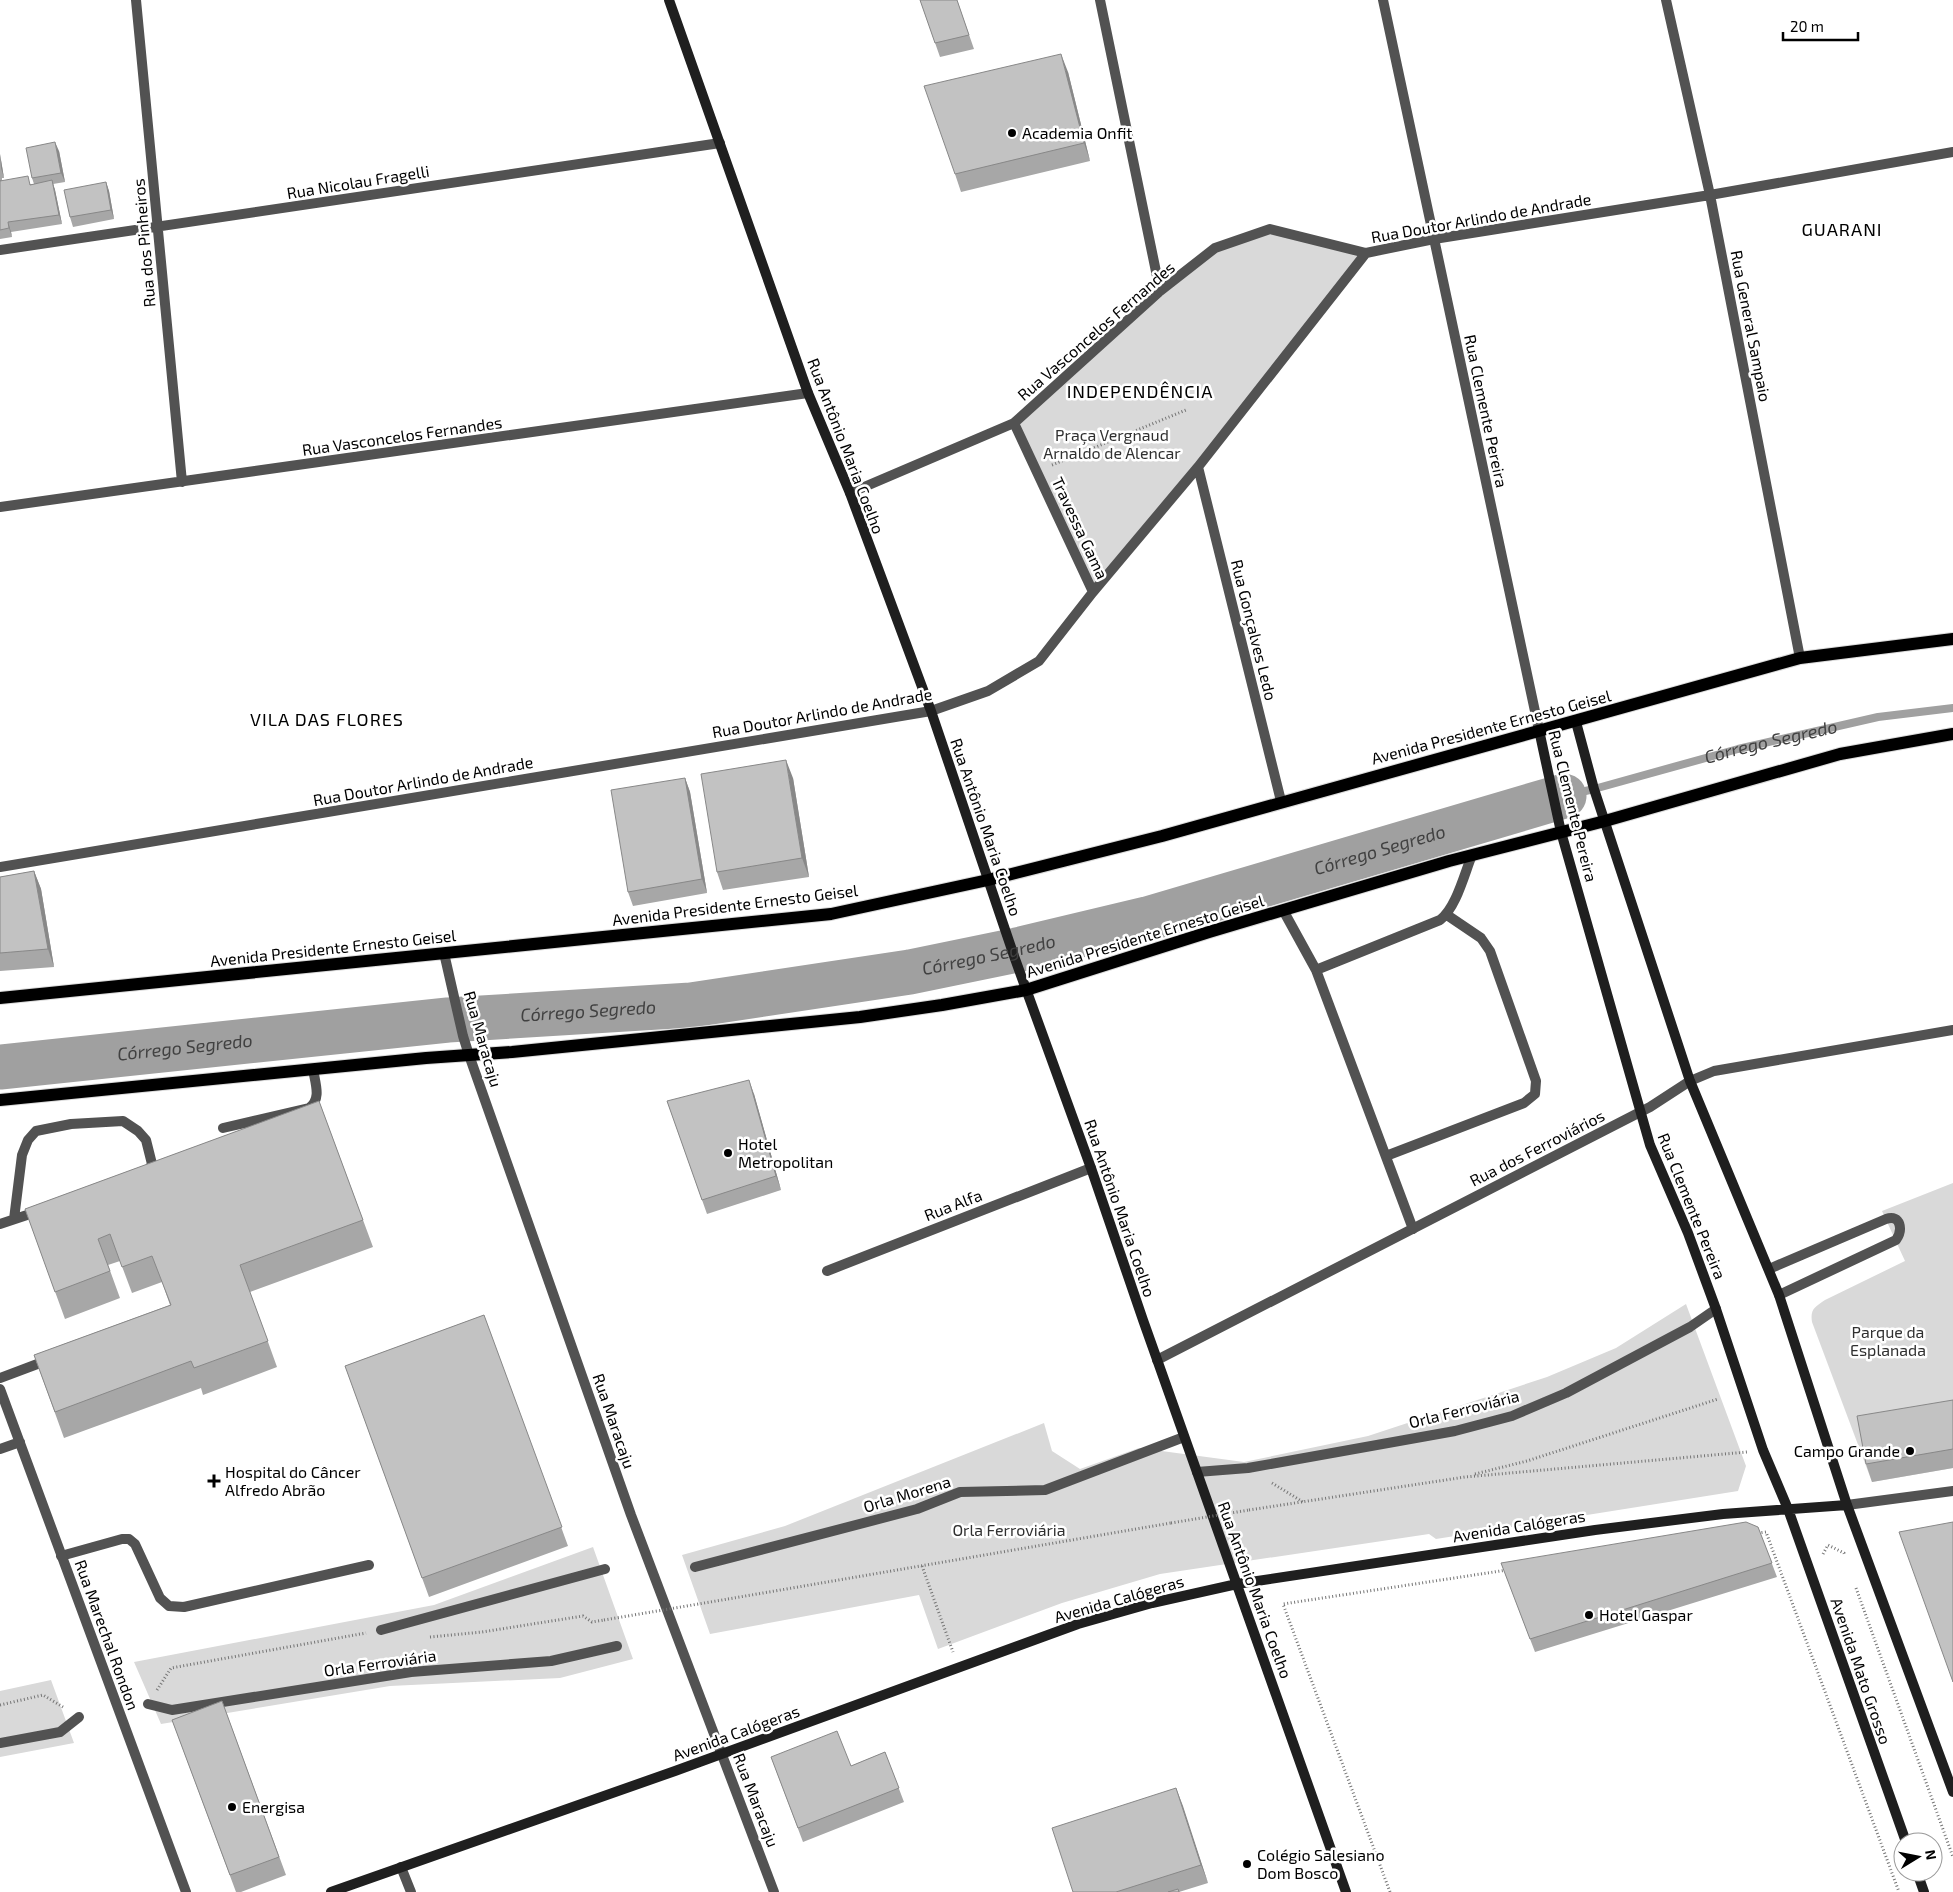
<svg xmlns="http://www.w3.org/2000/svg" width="1953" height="1892" viewBox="0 0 1953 1892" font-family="'Exo 2',sans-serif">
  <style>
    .green { fill: #d9d9d9 }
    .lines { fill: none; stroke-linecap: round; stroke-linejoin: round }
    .stream { stroke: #a0a0a0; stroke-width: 8 }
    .river { stroke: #a0a0a0; stroke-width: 45 }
    .primary-casing { stroke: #dbdbdb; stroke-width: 14 }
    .path { stroke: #747474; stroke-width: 3; stroke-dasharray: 1 2.5; stroke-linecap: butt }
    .lane { stroke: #525252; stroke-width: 10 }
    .street { stroke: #525252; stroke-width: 10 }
    .secondary { stroke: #1f1f1f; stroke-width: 10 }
    .primary { stroke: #000; stroke-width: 12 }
    .path-bridge { stroke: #747474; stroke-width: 3; stroke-dasharray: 1 2.5; stroke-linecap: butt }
    .wall { fill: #a7a7a7 }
    .shaded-wall { fill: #888 }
    .building { fill: #c2c2c2; stroke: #888 }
    .poi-dot { fill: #000; stroke: #fff; stroke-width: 2 }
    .labels { text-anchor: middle; stroke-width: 5; stroke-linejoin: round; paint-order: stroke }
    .poi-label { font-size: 16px; fill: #000; stroke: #fff; text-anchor: start }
    .street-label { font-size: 16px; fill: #000; stroke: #fff }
    .park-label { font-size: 16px; fill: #303030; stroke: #fff }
    .neighbourhood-label { font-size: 18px; letter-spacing: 1px; fill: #000; stroke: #fff }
    .water-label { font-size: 18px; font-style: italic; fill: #414141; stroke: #fff }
  </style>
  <rect width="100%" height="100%" fill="#fff"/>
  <path class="green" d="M1270 229 1366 253 1093 592 1014 423 1215 248Z
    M1953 1183V1468L1872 1482 1812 1322C1810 1309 1815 1307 1825 1300L1905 1261 1882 1211Z
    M1686 1304 1746 1466 1738 1491 1436 1539 1429 1534 1160 1574 1062 1603 938 1649 919 1595 710 1634 682 1555 785 1526 1044 1423 1052 1451 1080 1469 1139 1448 1244 1462 1368 1436 1547 1377 1616 1348Z
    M593 1547 633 1659 560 1678 390 1686 161 1724 134 1662 434 1605Z
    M51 1680 74 1743 0 1757V1691Z"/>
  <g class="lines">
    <path class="stream" id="s1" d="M1564 796 1594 789 1738 749 1878 717 1953 708"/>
    <path class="river" id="s2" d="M0 1067 448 1020 691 1005 910 972 1017 950 1147 919 1564 796"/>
    <defs>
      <path id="primary" d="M0 998 831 914 988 880 1162 836 1800 658 1953 639
        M0 1100 426 1058 512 1052 860 1017 942 1005 1026 990 1209 932 1449 861 1605 821 1840 754 1953 734"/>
    </defs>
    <use href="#primary" class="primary-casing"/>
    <path class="path" d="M1052 465 1186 410
      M1475 1474 1527 1461 1718 1399
      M1272 1483 1303 1502
      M1249 1510 1465 1477 1747 1452
      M1758 1533 1766 1532 1899 1892
      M1823 1554 1828 1545 1844 1553 1845 1556
      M922 1566 953 1652
      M1856 1588 1953 1857
      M728 1599 1171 1523
      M430 1637 482 1632 583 1616 592 1622 604 1620
      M157 1690 171 1668 366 1633
      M0 1705 43 1695 63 1707
      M1390 1892 1283 1604 1507 1570"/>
    <path class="lane" d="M1283 910 1316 970 1413 1229
      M1316 970 1440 920C1456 908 1464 875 1472 855
      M223 1128 309 1108C322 1099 315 1083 313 1069
      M1386 1156 1524 1103 1535 1094 1536 1081 1490 951 1481 938 1447 915
      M14 1219 22 1155 28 1140 36 1131 71 1124 123 1121 138 1131 146 1140 152 1164 147 1173
      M0 1224 39 1211
      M1769 1269 1886 1219C1901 1214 1903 1230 1896 1240L1779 1295
      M0 1378 48 1360
      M61 1556 122 1539H129L135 1544 160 1598 169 1606 184 1607 369 1565
      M401 1867 411 1892"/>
    <path class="street" d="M136 0 182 482
      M1100 0 1160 291
      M1383 0 1539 730
      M1666 0 1710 195 1800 658
      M0 250 720 143
      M1014 423 1093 592
      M1198 467 1281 801
      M850 493 1014 423 1160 291 1215 248 1270 229 1366 253
      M0 507 808 393
      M0 867 931 711 988 691 1039 661 1093 592 1198 467 1366 253 1434 239 1710 195 1953 152
      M444 953 463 1036 469 1055 631 1515 774 1892
      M827 1271 1091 1168
      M1157 1360 1650 1107 1690 1081 1714 1071 1953 1030
      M0 1389 186 1892
      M0 1449 20 1442
      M1197 1472 1248 1468 1455 1431 1512 1416 1566 1393 1690 1327 1716 1309
      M1847 1505 1953 1491
      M695 1567 917 1509 960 1492 1045 1490 1184 1437
      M381 1630 605 1569
      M148 1704 172 1710 411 1672 551 1661 617 1646
      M0 1743 60 1732 79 1717"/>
    <path class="secondary" d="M669 0 808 393 850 493 931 711 1014 956 1091 1168 1143 1320 1346 1892
      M1576 722 1594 789 1690 1081 1779 1295 1847 1505 1953 1792
      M1539 730 1561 832 1650 1145 1688 1233 1716 1309 1763 1450 1788 1509 1906 1842
      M1917 1872 1924 1892
      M331 1892 675 1771 1078 1624 1152 1603 1237 1584 1595 1530 1723 1514 1847 1505"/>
    <use href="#primary" class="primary"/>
    <path class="path-bridge" d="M1171 1523 1249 1510
      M604 1620 728 1599"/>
  </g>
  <path class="wall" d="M920 0H957L974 49 940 57Z
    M1068 72 1090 161 961 192 955 174Z
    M59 151 65 182 53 184 55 190 62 224 11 232 12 237 0 239V154L4 178H2V181L31 184H34L32 178Z
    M106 182 109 191 114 219 73 227 70 217Z
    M685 778 690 792 707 893 633 906 628 892Z
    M793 778 809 877 723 890 717 872Z
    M34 871 41 889 54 967 0 971V877Z
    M754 1094 781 1190 707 1214 667 1101Z
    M319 1101 373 1247 250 1292 277 1367 203 1395 201 1388 64 1438 34 1355 170 1305 162 1282 132 1293 120 1261 108 1265 120 1298 65 1319 25 1209Z
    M484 1315 568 1546 429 1597 345 1366Z
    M1953 1400V1468L1872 1482 1866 1464Z
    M1758 1527 1777 1577 1535 1652 1501 1563Z
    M222 1701 286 1875 241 1892H236L172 1720Z
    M885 1752 904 1802 803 1842 771 1757 851 1766Z
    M1176 1788 1208 1883 1179 1892H1073Z"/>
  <path class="shaded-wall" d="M1061 54 1068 72 1090 161 1084 143Z
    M55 142 59 151 65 182 61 173Z
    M0 154 4 178 1 168Z
    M52 180 55 190 62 224 59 215Z
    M106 182 109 191 114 219 111 210Z
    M8 222 11 232 12 237 9 228Z
    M786 760 793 778 809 877 802 858Z
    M685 778 690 792 707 893 702 879Z
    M34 871 41 889 54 967 48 949Z
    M749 1080 754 1094 781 1190 776 1176Z
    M1176 1788 1183 1806 1208 1883 1201 1865Z"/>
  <path class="building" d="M920 0H957L969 35 935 43Z
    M1061 54 1084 143 955 174 924 86Z
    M55 142 61 173 32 178 26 148Z
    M28 176 30 185 52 180 59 215 8 222 9 228 0 230V180V181Z
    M106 182 111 210 70 217 64 190Z
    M786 760 802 858 717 872 701 774Z
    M685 778 702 879 628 892 611 790Z
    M34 871 48 949 0 953V877Z
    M749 1080 776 1176 702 1200 667 1101Z
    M319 1101 363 1220 240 1265 268 1341 194 1368 191 1361 55 1412 34 1355 171 1305 152 1256 122 1267 110 1234 98 1239 110 1271 55 1292 25 1209Z
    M484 1315 562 1527 422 1578 345 1366Z
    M1953 1400V1449L1866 1464 1857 1416Z
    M1746 1522 1758 1527 1772 1563 1530 1639 1501 1563Z
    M1953 1522V1682L1899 1532Z
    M222 1701 279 1857 230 1875 172 1720Z
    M837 1731 851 1766 885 1752 899 1788 798 1828 771 1757Z
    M1176 1788 1201 1865 1116 1892H1073L1052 1828Z
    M1178 1889 1179 1892H1168Z"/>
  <g class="poi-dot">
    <circle cx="1012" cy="133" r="5"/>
    <circle cx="728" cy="1153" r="5"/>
    <circle cx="1910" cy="1451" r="5"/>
    <path d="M211.5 1473.5h5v5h5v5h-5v5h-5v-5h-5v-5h5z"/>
    <circle cx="1589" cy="1615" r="5"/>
    <circle cx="232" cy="1807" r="5"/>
    <circle cx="1247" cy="1864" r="5"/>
  </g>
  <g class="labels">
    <g class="poi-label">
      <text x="1022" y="139">Academia Onfit</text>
      <text x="738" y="1150">Hotel<tspan x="738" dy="18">Metropolitan</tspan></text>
      <text x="1900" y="1457" text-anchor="end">Campo Grande</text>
      <text x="225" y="1478">Hospital do Câncer<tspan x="225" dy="18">Alfredo Abrão</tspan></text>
      <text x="1599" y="1621">Hotel Gaspar</text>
      <text x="242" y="1813">Energisa</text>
      <text x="1257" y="1861">Colégio Salesiano<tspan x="1257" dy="18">Dom Bosco</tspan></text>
    </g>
    <g class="street-label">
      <text transform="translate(358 182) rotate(-9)" y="6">Rua Nicolau Fragelli</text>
      <text transform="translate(1481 218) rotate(-10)" y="6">Rua Doutor Arlindo de Andrade</text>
      <text transform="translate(144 243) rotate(-95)" y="6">Rua dos Pinheiros</text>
      <text transform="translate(1751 326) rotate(79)" y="6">Rua General Sampaio</text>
      <text transform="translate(1096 331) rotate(-41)" y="6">Rua Vasconcelos Fernandes</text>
      <text transform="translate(1486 411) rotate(78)" y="6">Rua Clemente Pereira</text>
      <text transform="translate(402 436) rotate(-8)" y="6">Rua Vasconcelos Fernandes</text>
      <text transform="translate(846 446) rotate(69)" y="6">Rua Antônio Maria Coelho</text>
      <text transform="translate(1080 528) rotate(65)" y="6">Travessa Gama</text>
      <text transform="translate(1254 630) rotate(76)" y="6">Rua Gonçalves Ledo</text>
      <text transform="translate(822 713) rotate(-10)" y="6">Rua Doutor Arlindo de Andrade</text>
      <text transform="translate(1491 727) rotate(-15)" y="6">Avenida Presidente Ernesto Geisel</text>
      <text transform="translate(423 781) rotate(-10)" y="6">Rua Doutor Arlindo de Andrade</text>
      <text transform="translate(1573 806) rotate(76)" y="6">Rua Clemente Pereira</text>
      <text transform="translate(986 827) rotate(71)" y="6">Rua Antônio Maria Coelho</text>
      <text transform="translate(735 905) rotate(-7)" y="6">Avenida Presidente Ernesto Geisel</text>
      <text transform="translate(1145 936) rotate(-17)" y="6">Avenida Presidente Ernesto Geisel</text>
      <text transform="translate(333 948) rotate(-6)" y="6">Avenida Presidente Ernesto Geisel</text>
      <text transform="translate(483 1039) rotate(74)" y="6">Rua Maracaju</text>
      <text transform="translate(1537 1148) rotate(-27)" y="6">Rua dos Ferroviários</text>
      <text transform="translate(953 1205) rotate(-21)" y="6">Rua Alfa</text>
      <text transform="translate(1692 1206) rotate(68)" y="6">Rua Clemente Pereira</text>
      <text transform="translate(1120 1208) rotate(71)" y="6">Rua Antônio Maria Coelho</text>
      <text transform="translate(1464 1409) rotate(-14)" y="6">Orla Ferroviária</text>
      <text transform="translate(614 1421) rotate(71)" y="6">Rua Maracaju</text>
      <text transform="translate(907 1494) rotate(-17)" y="6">Orla Morena</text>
      <text transform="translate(1519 1526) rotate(-9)" y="6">Avenida Calógeras</text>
      <text transform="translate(1255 1590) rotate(70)" y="6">Rua Antônio Maria Coelho</text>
      <text transform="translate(1119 1599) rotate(-16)" y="6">Avenida Calógeras</text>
      <text transform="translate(107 1635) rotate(70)" y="6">Rua Marechal Rondon</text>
      <text transform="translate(380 1663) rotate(-8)" y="6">Orla Ferroviária</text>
      <text transform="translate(1861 1671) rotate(71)" y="6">Avenida Mato Grosso</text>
      <text transform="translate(736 1733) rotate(-20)" y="6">Avenida Calógeras</text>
      <text transform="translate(756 1800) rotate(69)" y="6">Rua Maracaju</text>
    </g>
    <g class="park-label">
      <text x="1112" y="441">Praça Vergnaud<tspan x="1112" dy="18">Arnaldo de Alencar</tspan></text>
      <text x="1888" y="1338">Parque da<tspan x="1888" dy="18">Esplanada</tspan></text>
      <text x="1009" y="1536">Orla Ferroviária</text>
    </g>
    <g class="neighbourhood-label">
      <text x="1842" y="236">GUARANI</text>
      <text x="1140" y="398">INDEPENDÊNCIA</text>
      <text x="327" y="726">VILA DAS FLORES</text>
    </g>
    <g class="water-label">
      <text dy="6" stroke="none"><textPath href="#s1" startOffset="214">Córrego Segredo</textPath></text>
      <text dy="6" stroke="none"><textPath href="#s2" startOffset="1401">Córrego Segredo</textPath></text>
      <text dy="6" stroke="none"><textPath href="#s2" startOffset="996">Córrego Segredo</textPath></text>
      <text dy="6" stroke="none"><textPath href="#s2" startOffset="591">Córrego Segredo</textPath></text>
      <text dy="6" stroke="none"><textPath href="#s2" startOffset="186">Córrego Segredo</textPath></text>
    </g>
  </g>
  <g transform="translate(1918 1857) rotate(80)"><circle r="24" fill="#ffffff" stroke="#999999"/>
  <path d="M0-4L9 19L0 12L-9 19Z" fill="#000000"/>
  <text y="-8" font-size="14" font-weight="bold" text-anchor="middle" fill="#000000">N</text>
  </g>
  <path d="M1783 32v8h75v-8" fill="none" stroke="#000000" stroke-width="2.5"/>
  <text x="1790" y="32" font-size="15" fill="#000000" stroke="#ffffff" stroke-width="4" paint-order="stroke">20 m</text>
</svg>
